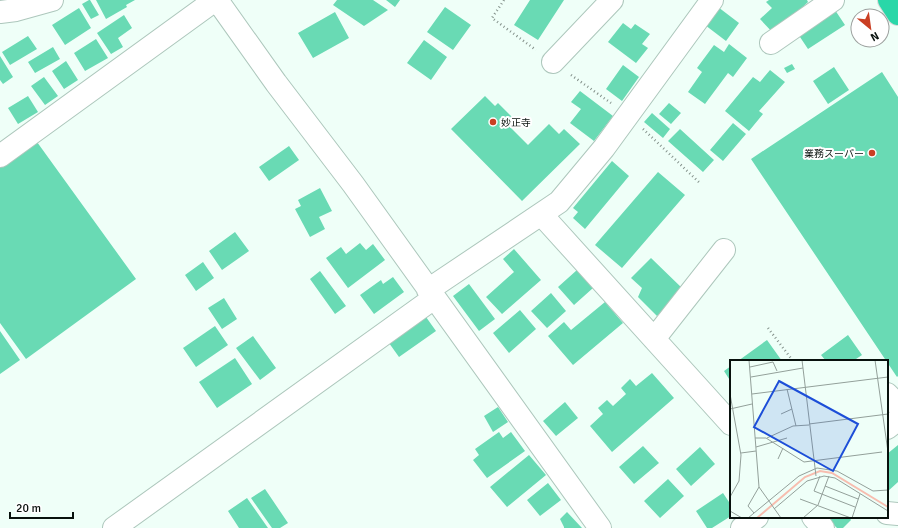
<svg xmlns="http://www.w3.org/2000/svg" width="898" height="528" viewBox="0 0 898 528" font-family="Signika,'Noto Sans JP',sans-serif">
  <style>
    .building { fill: #69dab4 }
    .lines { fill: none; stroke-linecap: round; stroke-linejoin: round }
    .minor-casing { stroke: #adc7bc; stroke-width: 24 }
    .highway-casing { stroke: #d7d9d8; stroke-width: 24 }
    .path { stroke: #84918b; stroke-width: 2.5; stroke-dasharray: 1 3; stroke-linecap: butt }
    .minor { stroke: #fff; stroke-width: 22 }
    .highway { stroke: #29d7a8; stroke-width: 22 }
    .poi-dot { fill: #ca3f23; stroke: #fff; stroke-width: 1.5 }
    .labels { text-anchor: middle; stroke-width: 4; stroke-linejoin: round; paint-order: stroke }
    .poi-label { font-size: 10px; fill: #08110d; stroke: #fff; text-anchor: start }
    .inset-river { fill: none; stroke: #f7bdaf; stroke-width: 2 }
    .inset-road { fill: none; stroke: #93a09a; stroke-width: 1 }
    .view { fill: #1d4ed8; fill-opacity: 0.15; stroke: #1d4ed8; stroke-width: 2 }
    .inset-edge { fill: none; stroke: #08110d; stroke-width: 2 }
  </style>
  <rect width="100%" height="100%" fill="#effff8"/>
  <path class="building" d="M89 0H90L99 15 91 19 82 4Z
    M96 0H135L126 5 127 7 106 19Z
    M337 0H373L388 10 364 26 333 5Z
    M386 0H400L395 7Z
    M530 0H564L538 40 514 25Z
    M769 0H807L808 2 774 34 760 19 772 8 766 2Z
    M445 7 471 25 453 50 427 32Z
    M718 7 739 23 726 41 705 25Z
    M833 7 845 25 808 49 796 31Z
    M79 8 91 28 65 45 52 25Z
    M335 12 349 38 313 58 298 33Z
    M124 15 132 28 118 38 123 47 111 54 97 33Z
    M623 23 631 29 635 24 650 34 642 44 648 48 636 63 608 42Z
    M28 36 37 49 10 65 2 52Z
    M96 39 108 58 85 71 74 53Z
    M424 40 447 57 431 80 407 63Z
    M729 44 747 58 733 77 728 73 705 104 688 92 702 72 697 68 714 45 724 52Z
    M53 47 60 59 35 73 28 62Z
    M0 56 13 77 3 84 0 80Z
    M66 61 78 80 64 89 52 71Z
    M792 64 795 69 787 73 784 68Z
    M623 65 639 77 622 101 606 89Z
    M834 67 849 90 828 104 813 81Z
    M770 70 785 82 759 111 763 114 749 131 725 111 753 77 760 82Z
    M882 72 898 97V376L897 377 751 159Z
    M44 77 58 96 45 105 31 86Z
    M580 91 613 116 594 141 570 123 581 109 571 102Z
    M28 96 38 112 18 124 8 108Z
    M485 96 495 106 498 103 515 120 509 126 528 145 549 124 559 134 564 129 580 144 522 201 451 129Z
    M669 103 681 113 671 124 659 114Z
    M652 113 670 129 663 138 644 122Z
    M733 123 746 134 723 161 710 150Z
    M680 129 714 160 703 172 668 141Z
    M37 142 136 279 26 359 0 323V168Z
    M289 146 299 160 269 181 259 167Z
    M612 161 629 176 585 229 573 218 578 212 573 208Z
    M658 172 685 195 622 268 595 245Z
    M320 188 332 211 319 217 325 229 310 237 295 209 301 206 298 200Z
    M235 232 249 251 222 270 209 251Z
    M360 243 366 250 373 244 385 260 348 288 326 258 341 247 346 254Z
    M514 249 541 280 502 314 486 297 514 272 503 259Z
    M651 258 683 289 657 316 638 297 642 288 631 278Z
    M203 262 214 278 196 291 185 275Z
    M577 270 593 288 574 305 558 287Z
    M320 271 346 306 335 314 310 279Z
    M393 277 404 292 374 314 360 295 381 280 383 284Z
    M469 284 495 319 479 331 453 296Z
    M551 293 566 311 547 328 531 311Z
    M224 298 237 319 222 329 208 308Z
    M605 302 623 323 573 365 548 336 564 322 571 330Z
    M520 310 536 329 509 353 493 333Z
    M426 317 436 331 399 357 389 343Z
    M215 326 228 345 196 367 183 348Z
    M0 331 20 360 0 374Z
    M848 335 862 355 853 361H826L821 355Z
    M253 336 276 368 260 380 236 348Z
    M767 340 782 361H738Z
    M235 358 252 384 217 408 199 382Z
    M731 366V382L724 371Z
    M652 373 674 398 612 452 590 426 603 414 598 408 607 400 613 406 626 394 621 388 630 379 636 386Z
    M565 402 578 418 556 436 543 421Z
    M498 407 508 422 493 432 484 416Z
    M499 432 503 438 511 432 525 451 487 478 473 460 479 455 475 449Z
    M898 445V482L887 492V454Z
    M643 446 659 463 634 484 619 467Z
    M700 447 715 464 691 486 676 469Z
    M529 455 546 475 507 507 490 487Z
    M668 479 684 496 660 518 644 501Z
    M548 483 561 500 540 516 527 500Z
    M265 489 288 523 280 528H272L251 498Z
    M723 493 731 505V516L712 528H707L696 511Z
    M247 498 268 528H239L228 511Z
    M567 512 582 528H564V527L560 519Z
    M826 517H849L851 520 843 528H837Z"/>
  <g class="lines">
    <defs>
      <path id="minor" d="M217 0 276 83 353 184 600 528
        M0 12 16 10 52 0
        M771 43 833 0
        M553 62 612 0
        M0 156 215 0
        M541 214 731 424
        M428 290 559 202 604 148 712 0
        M654 339 724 250
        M887 394 898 405
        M887 428 898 420
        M887 513 898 514
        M813 517 823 528
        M114 528 434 298
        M742 528 757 517"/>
      <path id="highway" d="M889 0 898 14"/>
    </defs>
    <use href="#minor" class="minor-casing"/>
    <use href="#highway" class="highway-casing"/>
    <path class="path" d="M504 0 492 18 536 50
      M571 75 611 103
      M643 129 701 184
      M768 328 793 361"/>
    <use href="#minor" class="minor"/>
    <use href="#highway" class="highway"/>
  </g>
  <g class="poi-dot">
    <circle cx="493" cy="122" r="4"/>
    <circle cx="872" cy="153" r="4"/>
  </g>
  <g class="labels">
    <g class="poi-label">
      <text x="501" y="126">妙正寺</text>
      <text x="864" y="157" text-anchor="end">業務スーパー</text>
    </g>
  </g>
  <g transform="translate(730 360)">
    <rect width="158" height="158" fill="#effff8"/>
    <path class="inset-river" d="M27 158 75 117 90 111 102 113 158 147"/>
    <path class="inset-road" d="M19 0 29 127 51 158M72 0 86 116M145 0 158 92M20 7 43 2 47 11M21 17 73 8M57 29 66 66M0 34 11 95 9 121 0 137M22 34 158 17M0 49 22 44M51 54 62 49M79 64 158 54M25 78H36L74 102 152 92M37 78 63 66 79 65M26 87 57 78M11 93 26 91M48 99 53 88M90 116 84 131 125 147M95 126 128 139M70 139 121 158M44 149 77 121 94 116 105 118 158 151M0 151 12 158M24 153 18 146 29 127M18 158 69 116 87 108 107 111 143 131 158 130M73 158 88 145 99 116M122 158 130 134"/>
    <path class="view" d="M49 21 128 64 103 111 24 67Z"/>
    <rect width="158" height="158" class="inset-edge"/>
  </g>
  <g transform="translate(870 28) rotate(151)"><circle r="19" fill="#ffffff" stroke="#9ca09e"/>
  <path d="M0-3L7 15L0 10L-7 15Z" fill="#ca3f23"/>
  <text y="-6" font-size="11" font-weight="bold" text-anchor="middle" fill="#08110d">N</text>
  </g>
  <path d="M10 512v6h63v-6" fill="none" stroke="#08110d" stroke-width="2"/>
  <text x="16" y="512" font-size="12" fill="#08110d" stroke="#ffffff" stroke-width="3" paint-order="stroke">20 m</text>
</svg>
